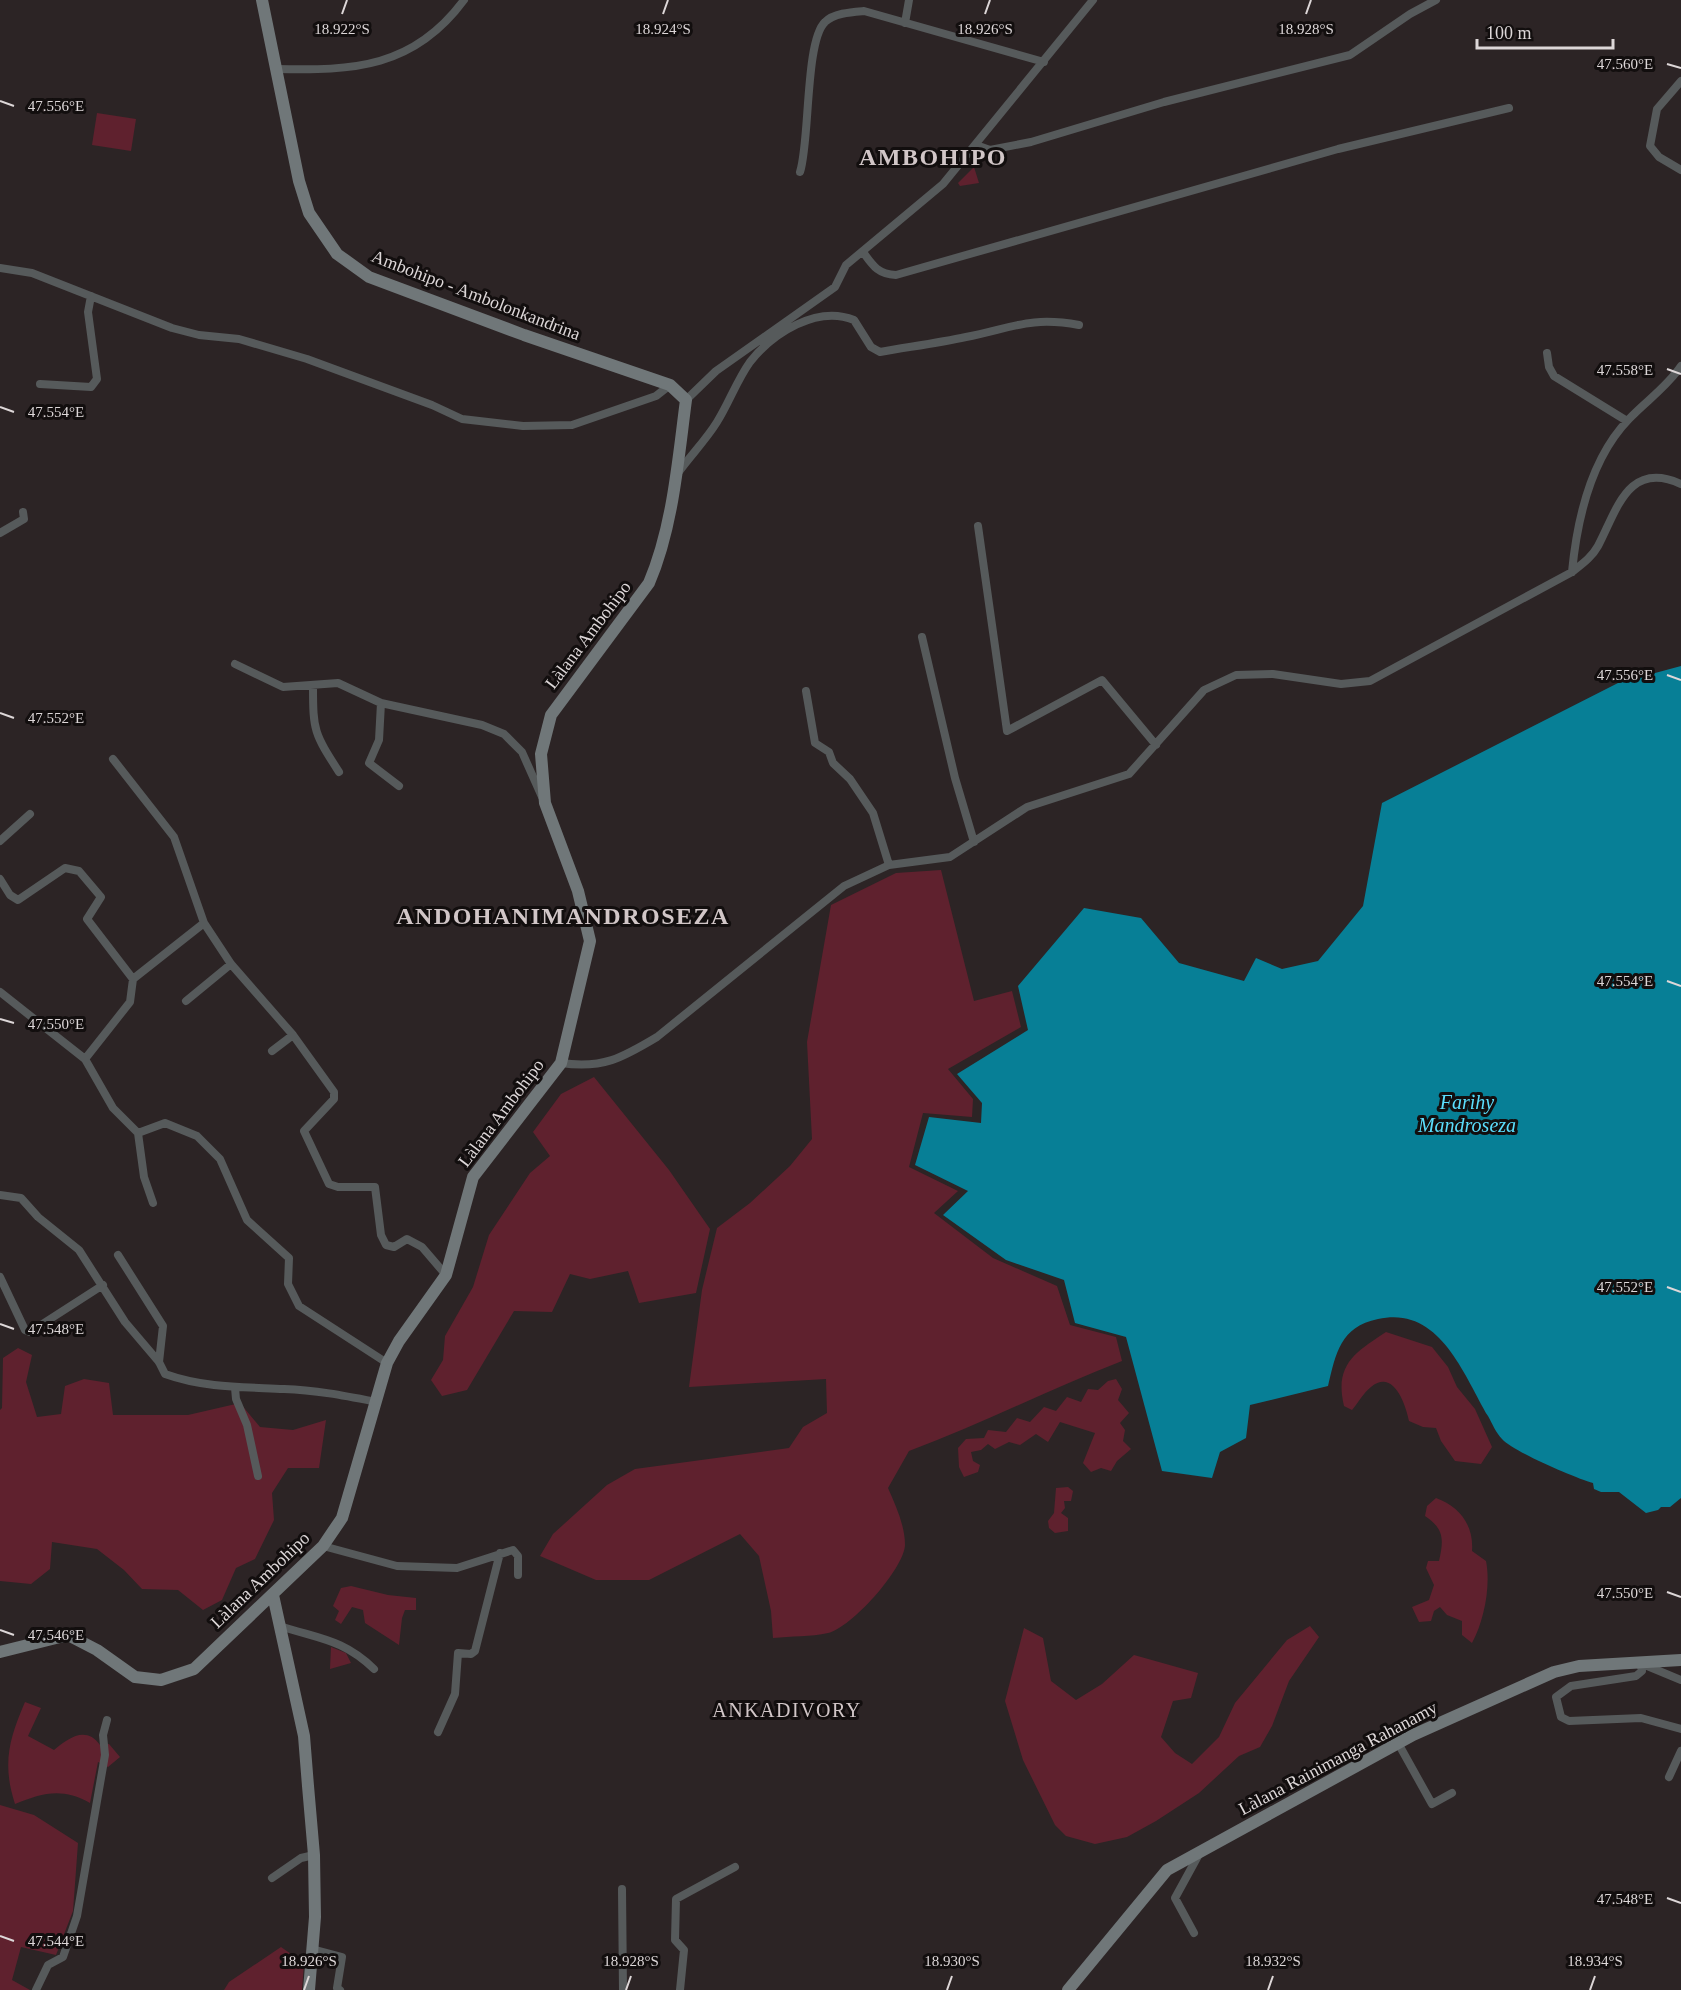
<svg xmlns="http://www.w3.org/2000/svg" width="1681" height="1990" viewBox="0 0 1681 1990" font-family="'Times New Roman',serif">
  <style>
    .green { fill: #5f212e }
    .water { fill: #077f96 }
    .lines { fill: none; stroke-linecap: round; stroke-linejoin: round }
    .street { stroke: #565a5b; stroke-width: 8 }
    .secondary { stroke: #707779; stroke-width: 12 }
    .ticks { fill: none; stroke: #ddd7d8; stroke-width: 2 }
    .labels { text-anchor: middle; stroke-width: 6; stroke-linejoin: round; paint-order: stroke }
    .street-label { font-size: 18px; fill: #ddd7d8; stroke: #120e0e }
    .water-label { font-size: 20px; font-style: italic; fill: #5bdefd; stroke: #120e0e }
    .neighbourhood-label { font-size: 20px; letter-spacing: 1.5px; fill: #d1c6c7; stroke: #120e0e }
    .district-label { font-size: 24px; font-weight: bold; letter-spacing: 1.5px; fill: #d1c6c7; stroke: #120e0e }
    .ticks-label { font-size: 15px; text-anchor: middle; fill: #ddd7d8; stroke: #120e0e; stroke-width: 6; stroke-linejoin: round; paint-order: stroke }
  </style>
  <rect width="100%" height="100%" fill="#2c2425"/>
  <path class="green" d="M97 113 136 119 131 151 92 145Z
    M974 167 979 183 960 186 958 183Z
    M941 870 974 1001 1012 991 1021 1027 948 1069 973 1099 972 1117 923 1113 909 1167 958 1191 934 1213 993 1258 1057 1286 1070 1325 1116 1337 1122 1361C1050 1389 981 1424 909 1451L888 1488C896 1506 905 1526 905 1545 904 1569 851 1628 828 1633 811 1637 791 1636 773 1638L771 1611 759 1556 740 1534 649 1580H596L540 1556 553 1534 607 1485 635 1469 789 1448 803 1427 827 1413 826 1379 689 1387 702 1290 717 1228 750 1203 790 1166 812 1139 807 1042 831 905 896 873Z
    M594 1077 669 1170 710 1229 696 1293 639 1303 628 1271 590 1279 570 1274 552 1312 514 1311 467 1390 442 1396 431 1380 443 1360 445 1336 473 1287 489 1235 530 1173 550 1156 533 1132 561 1094Z
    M1386 1332 1432 1347 1448 1367 1457 1387 1475 1409 1492 1447 1481 1464 1455 1461 1441 1441 1436 1428 1423 1427 1409 1421C1406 1406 1394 1368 1371 1387 1364 1392 1358 1403 1352 1410L1344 1406C1334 1364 1356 1352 1386 1332Z
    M18 1348 32 1355 26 1382 37 1417 61 1414 65 1386 84 1379 109 1383 113 1415H188L240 1403 260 1427 293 1430 326 1420 319 1468H288L272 1493 274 1520 255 1559 236 1568 222 1600 203 1610 178 1590 142 1589 124 1570 97 1549 52 1542 50 1569 31 1584 0 1581V1410L2 1408 3 1358Z
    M1116 1379 1122 1389 1118 1400 1129 1413 1120 1423 1125 1430 1123 1441 1131 1449 1117 1461 1111 1471 1101 1468 1091 1472 1083 1463 1095 1433 1060 1422 1048 1442 1036 1434 1020 1445 1009 1442 995 1449 988 1444 981 1450 971 1452 973 1461 980 1465 978 1472 964 1477 959 1467 958 1448 966 1439 984 1438 988 1430 1006 1432 1017 1418 1030 1422 1044 1407 1056 1411 1067 1397 1081 1402 1088 1389 1098 1390 1108 1381Z
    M1068 1487 1073 1491 1071 1501H1064L1065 1508 1061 1513 1068 1518V1531L1055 1533 1049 1528 1048 1521 1054 1513 1056 1488Z
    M1436 1498C1459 1506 1474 1525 1472 1551L1486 1561C1491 1586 1484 1621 1472 1643L1462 1635V1621L1447 1615 1440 1607 1434 1611 1431 1621 1419 1622 1412 1607 1429 1600 1434 1585 1426 1568 1428 1561H1439C1444 1539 1444 1529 1425 1516L1427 1506Z
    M351 1586 388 1595 416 1598V1610H405L402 1618 399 1645 365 1623 363 1610 352 1607 341 1624 335 1620 339 1611 333 1606 341 1588Z
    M1310 1626 1319 1637 1289 1681 1272 1726 1260 1747 1239 1756 1199 1793 1156 1821 1127 1837 1095 1844 1066 1836 1055 1825 1023 1760 1005 1701 1024 1628 1043 1638 1051 1681 1076 1700 1102 1684 1134 1655 1198 1673 1191 1698 1173 1701 1161 1737 1175 1753 1192 1764 1219 1737 1235 1703 1287 1640Z
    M331 1647 346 1653 351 1663 330 1669Z
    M25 1702 41 1708 28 1736 54 1750C68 1738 86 1725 100 1745L109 1744 120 1757 108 1767 98 1762 90 1803C62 1787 42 1793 15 1804 2 1764 9 1739 25 1702Z
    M0 1805 34 1815 78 1843 73 1911 56 1955 21 1947 12 1980 30 1990H0Z
    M281 1947 304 1963 302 1990H224L229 1982Z"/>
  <path class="water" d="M1681 666V1498L1670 1507H1661L1658 1510 1646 1513 1619 1492H1601L1594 1489 1593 1483C1575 1478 1514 1452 1502 1439 1496 1433 1492 1423 1488 1416 1463 1373 1439 1305 1378 1319 1340 1327 1336 1353 1328 1386L1250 1405 1246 1438 1220 1452 1212 1478 1162 1471 1126 1337 1075 1323 1064 1280 1006 1260 943 1215 968 1191 915 1165 929 1117 981 1123 982 1103 957 1074 1028 1030 1018 986 1084 908 1141 918 1179 963 1244 981 1256 958 1282 969 1318 961 1363 906 1382 803 1618 683Z"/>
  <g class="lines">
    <path class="street" d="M905 23 909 0
      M276 69C353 71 414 68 464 0
      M1681 81 1657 109 1650 146 1659 157 1681 170
      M976 145 990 150 1031 142 1164 102 1350 55 1410 14 1436 0
      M800 172C810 142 805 41 825 22 834 13 852 12 864 11L1044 62
      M863 252C873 266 878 274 896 275L1338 149 1509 108
      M0 268 32 273 172 328 199 335 239 339 307 359 432 405 462 419 523 426 572 425 656 396 670 385
      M1547 353 1549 367 1554 376 1627 421
      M40 384 91 387 97 379 88 312 91 296
      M686 400 716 371 835 287 846 265 943 184 1093 0
      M678 473C690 456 706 440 717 422 729 403 737 380 750 362 773 333 817 305 854 320L871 347 880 352C908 347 938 343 966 337 1012 328 1030 316 1079 325
      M978 526 1007 731 1102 680 1156 745
      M0 533 24 519 23 512
      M1572 572C1577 520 1591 458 1629 419 1646 401 1667 387 1681 366
      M922 637 955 778 974 842
      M235 664 283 687 338 683 381 703 482 725 504 734 522 752 542 797
      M313 686C313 731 314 733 339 772
      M806 691 815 743 829 752 833 763 850 779 873 813 889 865
      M381 703 379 740 369 763 399 786
      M113 759 174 837 204 923 231 964 293 1035 334 1092V1099L304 1131 329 1184 338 1187H375L381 1235 386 1245 394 1247 407 1239 422 1247 446 1275
      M0 841 30 814
      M0 879 10 895 18 900 65 868 79 871 101 897 87 919 133 979 204 923
      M0 992 85 1059 113 1108 138 1133 144 1177 153 1203
      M186 1001 231 964
      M272 1051 293 1035
      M85 1059 130 1002 133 979
      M561 1063C603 1069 622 1058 657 1037L844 886 889 865 950 857 1027 807 1129 774 1204 690 1236 675 1273 674 1341 684 1370 681 1572 572C1582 564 1592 557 1598 546 1617 510 1628 460 1681 484
      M138 1133 165 1123 197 1136 220 1159 247 1220 289 1258 288 1284 299 1306 387 1363
      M0 1195 21 1198 38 1217 79 1250 125 1322 159 1362 165 1374C204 1388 243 1387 284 1389 316 1390 346 1396 377 1402
      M118 1255 163 1326 159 1362
      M0 1277 25 1330 30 1332 103 1285
      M235 1388 236 1399 247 1425 258 1476
      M323 1546 397 1566 457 1568 513 1550 518 1556V1575
      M280 1626C319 1639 343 1639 374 1669
      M1681 1680 1640 1663 1642 1671 1636 1676 1571 1686 1556 1697 1561 1717 1569 1721 1641 1718 1681 1729
      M438 1732 455 1694 458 1653 471 1654 475 1651 500 1553
      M1398 1743 1432 1804 1452 1793
      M1669 1777 1681 1751
      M272 1878 301 1858 314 1855
      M622 1889 623 1990
      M1194 1933 1175 1898 1198 1856
      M312 1949 342 1957 337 1988 340 1990
      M36 1990 48 1965 63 1957 77 1916 105 1755 103 1735 107 1720
      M680 1990 684 1950 675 1940 676 1899 735 1867"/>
    <path class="secondary" d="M273 1595 304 1736 308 1786 314 1855 315 1917 309 1990
      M0 1652 68 1635 97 1650 135 1677 161 1680 194 1669 323 1546 342 1518 387 1363 399 1341 446 1275 473 1177 561 1063 590 941 578 891 545 803 541 754 551 715 649 583C673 527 678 460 686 400L670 385 524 335 369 277 337 254 309 213 299 181 262 0
      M1068 1990 1167 1870 1413 1735 1554 1672 1579 1666 1681 1660"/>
  </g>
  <path class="ticks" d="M342 14 347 0M663 14 668 0M985 14 990 0M1306 14 1311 0M1667 64 1681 68M0 101 14 106M1667 369 1681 374M0 407 14 412M1667 675 1681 680M0 713 14 718M1667 981 1681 986M0 1019 14 1023M1667 1287 1681 1292M0 1324 14 1329M1667 1592 1681 1597M0 1630 14 1635M1667 1898 1681 1903M0 1936 14 1941M304 1990 309 1976M626 1990 631 1976M947 1990 952 1976M1268 1990 1273 1976M1590 1990 1595 1976"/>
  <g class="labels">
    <g class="street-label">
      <text transform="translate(476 295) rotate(21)" y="6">Ambohipo - Ambolonkandrina</text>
      <text transform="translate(588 635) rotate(-53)" y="6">Làlana Ambohipo</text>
      <text transform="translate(501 1113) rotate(-53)" y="6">Làlana Ambohipo</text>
      <text transform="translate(260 1580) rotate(-44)" y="6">Làlana Ambohipo</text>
      <text transform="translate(1338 1758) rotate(-28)" y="6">Làlana Rainimanga Rahanamy</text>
    </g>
    <g class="water-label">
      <text x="1467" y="1109">Farihy<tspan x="1467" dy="23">Mandroseza</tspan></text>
    </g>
    <g class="neighbourhood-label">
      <text x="787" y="1717">ANKADIVORY</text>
    </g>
    <g class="district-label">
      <text x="933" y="165">AMBOHIPO</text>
      <text x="563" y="924">ANDOHANIMANDROSEZA</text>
    </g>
  </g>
  <g class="ticks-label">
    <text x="342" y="34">18.922°S</text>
    <text x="663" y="34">18.924°S</text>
    <text x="985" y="34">18.926°S</text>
    <text x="1306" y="34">18.928°S</text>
    <text x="1625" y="69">47.560°E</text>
    <text x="56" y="111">47.556°E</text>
    <text x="1625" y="375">47.558°E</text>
    <text x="56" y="417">47.554°E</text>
    <text x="1625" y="680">47.556°E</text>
    <text x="56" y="723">47.552°E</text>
    <text x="1625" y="986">47.554°E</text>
    <text x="56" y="1029">47.550°E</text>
    <text x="1625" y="1292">47.552°E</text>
    <text x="56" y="1334">47.548°E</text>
    <text x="1625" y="1598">47.550°E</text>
    <text x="56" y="1640">47.546°E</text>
    <text x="1625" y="1904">47.548°E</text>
    <text x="56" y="1946">47.544°E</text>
    <text x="309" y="1966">18.926°S</text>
    <text x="631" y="1966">18.928°S</text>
    <text x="952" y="1966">18.930°S</text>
    <text x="1273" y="1966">18.932°S</text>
    <text x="1595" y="1966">18.934°S</text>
  </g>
  <path d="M1477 39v9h136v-9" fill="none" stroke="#ddd7d8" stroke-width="3"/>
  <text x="1486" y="39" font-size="18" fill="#ddd7d8" stroke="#120e0e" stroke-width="4.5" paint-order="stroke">100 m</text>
</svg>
